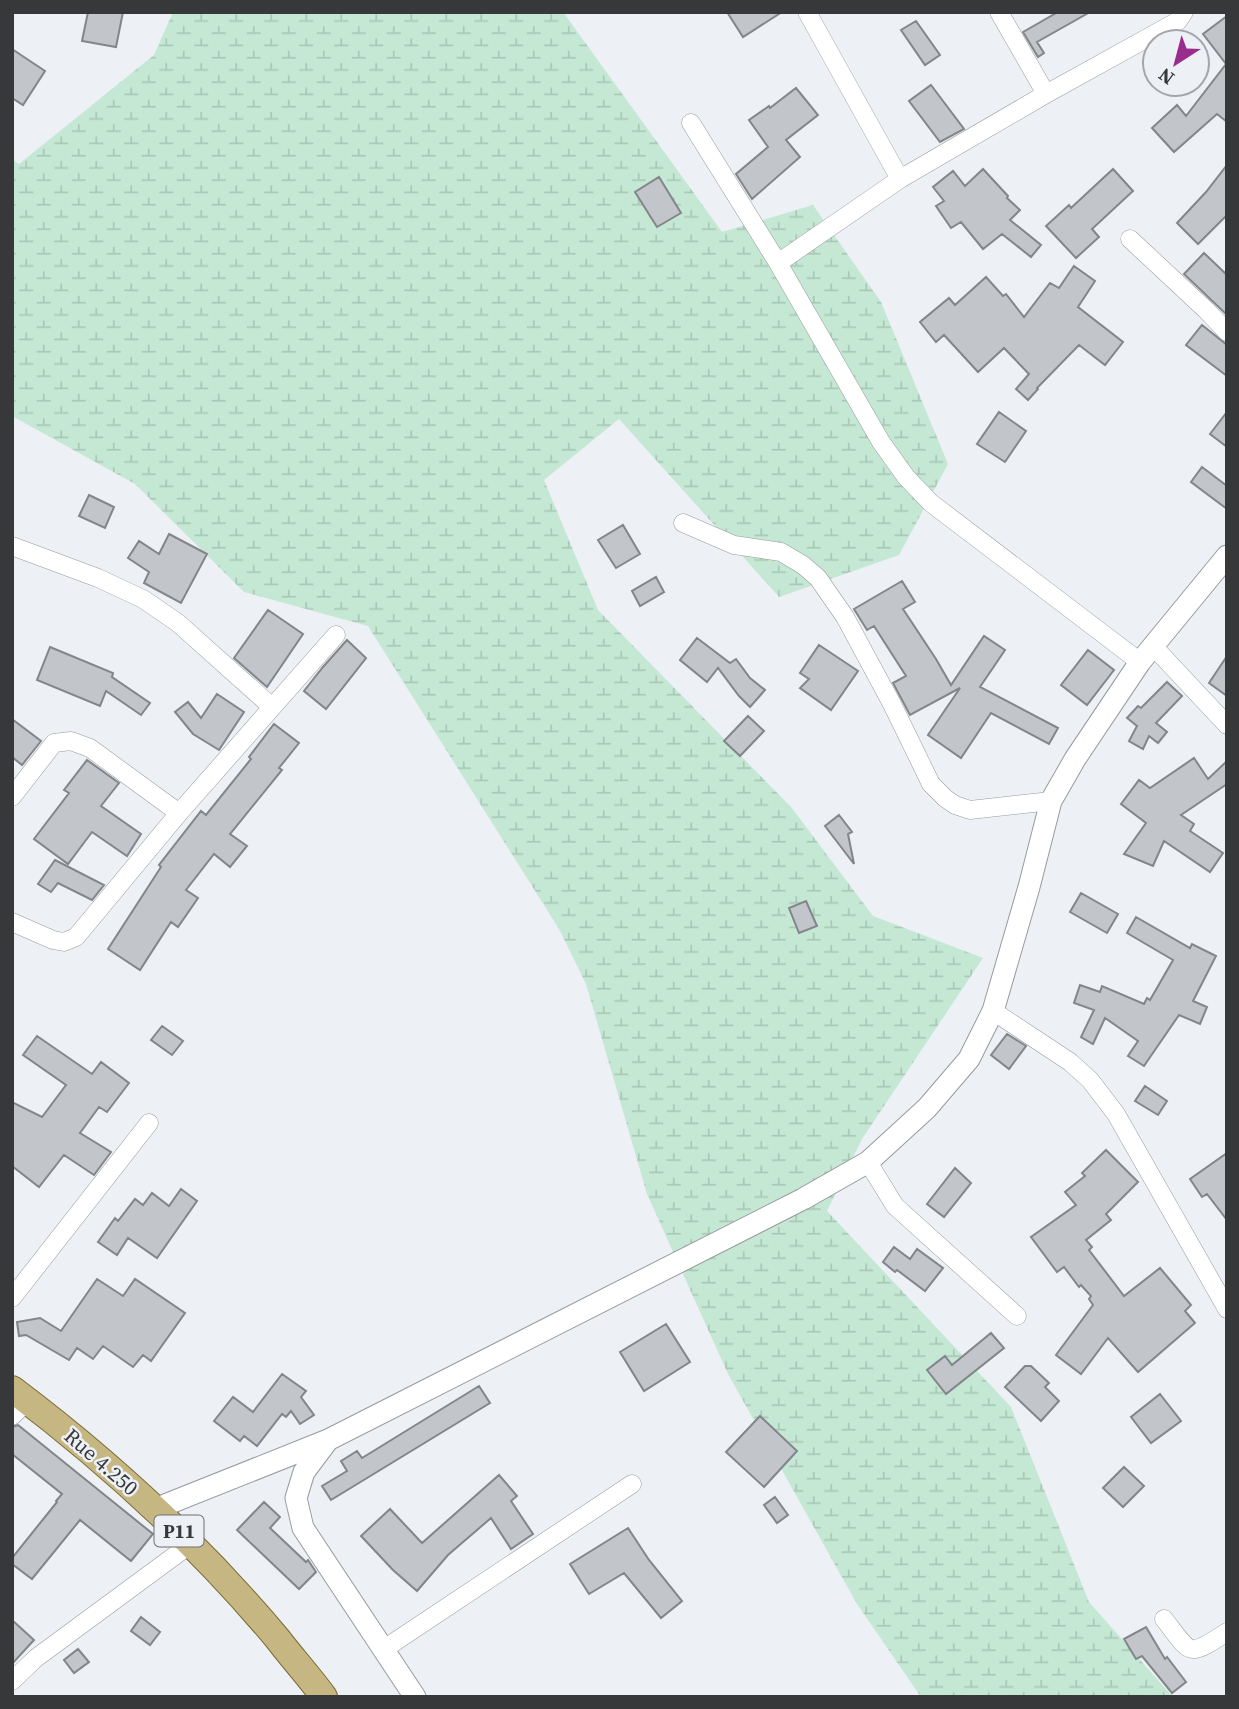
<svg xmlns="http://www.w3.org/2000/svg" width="1239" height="1709" viewBox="0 0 1239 1709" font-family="'Source Serif 4',serif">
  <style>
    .wetland { fill: url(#wetland-marsh) }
    .building { fill: #c2c5ca; stroke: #82868a; stroke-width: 2 }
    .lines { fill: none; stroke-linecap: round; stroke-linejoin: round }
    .minor-casing { stroke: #979a9e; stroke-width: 19 }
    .tertiary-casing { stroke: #979a9e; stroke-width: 23 }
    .primary-casing { stroke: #7b6b33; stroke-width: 28 }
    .minor { stroke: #fff; stroke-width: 18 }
    .tertiary { stroke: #fff; stroke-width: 21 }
    .primary { stroke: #c6b682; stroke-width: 26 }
    .labels { text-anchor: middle; stroke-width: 5; stroke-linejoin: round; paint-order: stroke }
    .shield { fill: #edf0f5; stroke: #6e6f72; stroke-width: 2 }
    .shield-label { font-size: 19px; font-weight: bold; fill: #37383a }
    .street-label { font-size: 21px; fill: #37383a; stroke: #edf0f5 }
  </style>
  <defs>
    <pattern id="wetland-marsh" width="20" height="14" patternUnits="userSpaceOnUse" patternTransform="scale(1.75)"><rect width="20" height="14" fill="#c5e8d4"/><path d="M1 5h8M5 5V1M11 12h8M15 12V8" fill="none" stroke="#aac8b7"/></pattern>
  </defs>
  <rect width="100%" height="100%" fill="#edf0f5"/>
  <path class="wetland" d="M173 12H563L722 232 813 205 881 302 948 464 899 555 779 597 619 419 544 480 598 610 791 807 873 916 983 958 862 1139 827 1211 1011 1407 1089 1602 1173 1697H921L857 1604 728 1374 647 1194 586 984 559 929 368 626 244 592 135 484 12 416V159L19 164 154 55Z"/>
  <path class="building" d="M88 12H123L116 47 82 41Z
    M727 12H782L743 37Z
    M1058 12H1090L1037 42 1044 53 1038 57 1023 32Z
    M1227 16V122L1217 114 1174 152 1152 128 1177 105 1186 116 1226 64 1203 34Z
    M916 21 940 55 925 65 901 30Z
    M12 49 45 71 23 105 12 98Z
    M931 85 964 129 940 142 909 101Z
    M796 88 818 115 786 140 800 157 752 199 736 174 768 147 749 120 769 106 770 108Z
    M1227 165V215L1198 244 1177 223 1206 192Z
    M983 169 1008 196 1007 198 1020 210 1010 220 1041 245 1031 257 1002 234 983 249 961 222 951 228 936 206 944 201 933 187 953 171 965 186Z
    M1113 169 1133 191 1092 229 1099 237 1076 258 1046 226 1069 205 1071 208Z
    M659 177 681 213 657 227 635 192Z
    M1204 253 1227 275V315L1184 274Z
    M1074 266 1095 281 1078 307 1123 342 1105 365 1079 345 1037 388 1038 389 1028 400 1016 389 1029 374 1004 348 978 372 944 335 936 342 920 322 949 298 955 305 986 277 1003 296 1006 294 1024 317 1050 283 1059 288Z
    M1202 325 1227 345V376L1186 345Z
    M999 412 1026 431 1005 462 977 444Z
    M1227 412V447L1210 434Z
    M1202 467 1227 486V509L1191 482Z
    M89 495 114 507 105 528 79 516Z
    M623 525 640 554 616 568 598 540Z
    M169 534 207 554 181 603 144 583 149 572 128 558 139 541 159 554Z
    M656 577 664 592 640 606 632 591Z
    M902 581 915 602 903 609 936 659 951 685 984 636 1005 650 980 687 1058 728 1049 744 991 713 961 758 928 735 960 688 910 715 893 683 906 676 874 626 867 630 854 609Z
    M268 610 303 634 267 687 234 658Z
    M697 638 730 663 736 659 750 678 765 690 750 707 739 696 718 668 707 682 680 660Z
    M347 640 366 658 326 709 304 691 323 667Z
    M819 645 858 671 831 710 800 688 809 679 800 673Z
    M50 647 113 673 112 677 150 703 141 715 106 691 100 706 37 680Z
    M1088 650 1114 670 1087 705 1061 685Z
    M1227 656V696L1209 683Z
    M1167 682 1182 696 1156 723 1167 732 1158 743 1149 736 1143 749 1129 741 1137 726 1127 718 1138 706 1141 708Z
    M217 694 244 712 219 750 193 734 175 712 188 702 201 718Z
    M748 716 764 731 740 756 724 741Z
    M12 719 41 741 22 765 12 757Z
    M274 724 299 743 279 768 282 770 230 834 247 846 230 867 214 854 186 890 198 898 178 927 171 922 140 970 108 949 161 867 159 865 201 811 206 815 251 759 249 757Z
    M1194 758 1208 779 1227 761V784L1181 815 1194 824 1190 831 1223 853 1210 872 1164 841 1153 866 1124 854 1146 823 1121 804 1139 780 1150 788Z
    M87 760 119 783 101 806 141 834 127 856 92 832 68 864 34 839 69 793 64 790Z
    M839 815 852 832 848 834 854 864 825 826Z
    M55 860 104 885 92 900 58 883 51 892 38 884Z
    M1081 893 1118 914 1107 933 1070 912Z
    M806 901 817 926 799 933 789 908Z
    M1136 917 1190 948 1192 944 1216 956 1193 1001 1207 1007 1200 1024 1179 1015 1144 1066 1128 1056 1138 1041 1105 1018 1093 1044 1081 1037 1094 1010 1074 1003 1080 985 1100 992 1102 986 1144 1004 1147 998 1150 1000 1173 960 1127 933Z
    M162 1026 183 1041 172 1055 151 1040Z
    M1007 1034 1026 1046 1009 1069 991 1055Z
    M37 1036 92 1074 101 1062 129 1083 107 1112 99 1107 80 1133 111 1152 94 1175 64 1155 39 1187 12 1166V1102L42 1117 66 1085 23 1055Z
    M1145 1086 1167 1101 1158 1115 1135 1101Z
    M1106 1150 1138 1182 1106 1214 1111 1220 1086 1240 1092 1247 1089 1250 1124 1296 1160 1268 1191 1305 1185 1311 1195 1323 1138 1372 1108 1338 1081 1374 1056 1355 1093 1305 1089 1299 1091 1296 1081 1285 1079 1287 1064 1267 1057 1272 1031 1237 1076 1205 1065 1192 1085 1176 1082 1173Z
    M1227 1153V1220L1207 1194 1202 1197 1190 1179Z
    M955 1168 971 1183 944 1217 927 1204Z
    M181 1189 197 1201 157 1258 128 1238 117 1255 98 1242 115 1218 118 1221 135 1199 143 1205 152 1193 169 1206Z
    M894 1247 910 1259 917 1249 943 1268 925 1291 897 1270 895 1272 883 1262Z
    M97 1279 123 1296 135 1279 185 1313 151 1361 143 1355 133 1367 103 1346 93 1359 77 1348 69 1360 26 1335 19 1336 17 1322 40 1318 61 1331Z
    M666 1324 690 1362 644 1391 620 1352Z
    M991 1333 1004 1348 946 1394 927 1370 945 1356 952 1365Z
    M1025 1366H1031L1049 1383 1045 1387 1059 1401 1041 1421 1005 1387Z
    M282 1374 306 1391 301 1397 314 1415 300 1424 291 1411 286 1417 282 1414 257 1446 244 1436 240 1441 214 1421 233 1397 253 1412Z
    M479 1386 490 1403 331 1500 322 1486 347 1471 341 1461 357 1451 362 1458Z
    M1160 1394 1181 1421 1151 1443 1131 1417Z
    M760 1416 797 1451 764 1487 726 1452Z
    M18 1425 153 1534 131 1561 80 1520 32 1579 12 1564V1558L57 1502 56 1501 62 1494 12 1454V1427Z
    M1124 1467 1144 1486 1123 1507 1103 1488Z
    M499 1475 517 1496 511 1501 533 1534 511 1549 491 1518 448 1555 417 1591 393 1570 361 1536 390 1509 422 1543Z
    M775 1497 788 1515 777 1523 764 1505Z
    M264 1502 280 1517 270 1528 306 1562 308 1560 316 1572 299 1589 237 1530Z
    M628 1528 649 1560 682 1601 661 1618 624 1573 589 1594 570 1564Z
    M141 1617 160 1632 150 1645 131 1631Z
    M12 1620 34 1640 12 1664Z
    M1146 1627 1165 1659 1167 1657 1186 1682 1172 1693 1142 1656 1136 1659 1124 1639Z
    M78 1649 89 1662 74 1673 64 1660Z"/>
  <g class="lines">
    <defs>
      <path id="minor" d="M807 12 900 179
        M999 12 1046 94
        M691 123 778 263 881 442 906 477 931 503 1140 662
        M1130 239 1206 310 1227 332
        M778 263 900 179 1046 94 1178 21 1184 12
        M683 523 734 545 781 552 803 565 818 578 845 617 892 704 931 784 945 798 955 805 970 810 1051 801
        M12 546 98 578 143 599 178 623 272 707
        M1153 646 1227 725
        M12 797 54 743 71 741 90 748 179 813
        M12 922 53 940 64 942 76 937 179 813 336 635
        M993 1011 1070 1062 1090 1080 1116 1114 1227 1309
        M868 1162 895 1206 1017 1316
        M12 1298 149 1123
        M12 1416 28 1401
        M1164 1619C1192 1655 1187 1658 1227 1632
        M384 1649 632 1484
        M12 1681 36 1658 192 1543"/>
      <path id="tertiary" d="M155 1509 328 1440
        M415 1697 303 1528 296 1498 304 1472 328 1440 803 1199 868 1162 927 1108 969 1059 993 1011 1029 887 1051 801 1075 759 1140 662 1227 556"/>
      <path id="primary" d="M12 1389C109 1462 199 1545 277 1638 292 1658 309 1676 324 1697"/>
    </defs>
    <use href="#minor" class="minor-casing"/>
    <use href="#tertiary" class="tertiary-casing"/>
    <use href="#primary" class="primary-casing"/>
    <use href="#minor" class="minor"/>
    <use href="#tertiary" class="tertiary"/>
    <use href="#primary" class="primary"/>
  </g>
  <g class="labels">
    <rect class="shield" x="154.5" y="1515.5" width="49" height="31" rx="5"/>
    <g class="shield-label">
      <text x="179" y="1538">P11</text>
    </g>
    <g class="street-label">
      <text transform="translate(101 1462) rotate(41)" y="7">Rue 4.250</text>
    </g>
  </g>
  <rect width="1239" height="1709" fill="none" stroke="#37383a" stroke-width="28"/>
  <g transform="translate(1176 63) rotate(216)"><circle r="33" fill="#edf0f5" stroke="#a4a6aa" stroke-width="2"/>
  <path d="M0-5L12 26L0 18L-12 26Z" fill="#9a2c8c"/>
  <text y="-10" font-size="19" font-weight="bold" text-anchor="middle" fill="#37383a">N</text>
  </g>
</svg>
